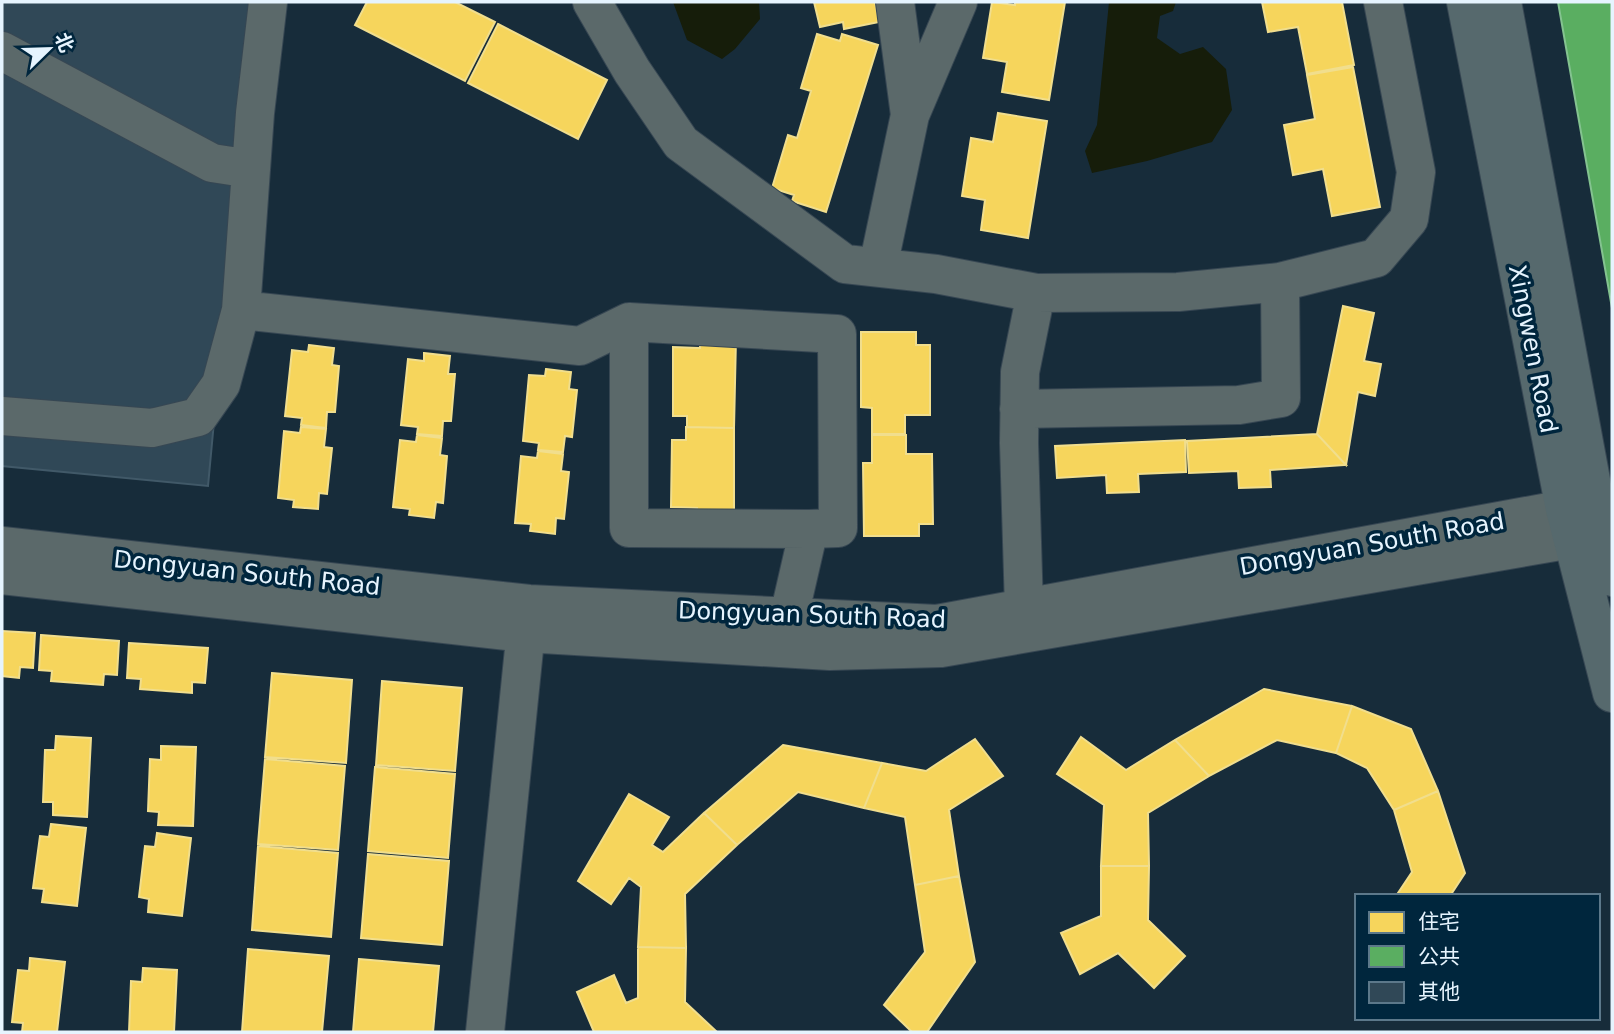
<svg xmlns="http://www.w3.org/2000/svg" width="1614" height="1034" viewBox="0 0 1614 1034" font-family="'DejaVu Sans','Noto Sans SC',sans-serif">
  <style>
    .water { fill: #161d0a }
    .homes { fill: #f6d55c; stroke: #f1de8d; stroke-width: 2 }
    .public { fill: #5aae61; stroke: #84c390; stroke-width: 2 }
    .building { fill: #304857; stroke: #415968; stroke-width: 2 }
    .lines { fill: none; stroke-linecap: round; stroke-linejoin: round }
    .minor-casing { stroke: #374753; stroke-width: 40 }
    .major-casing { stroke: #374753; stroke-width: 40 }
    .minor { stroke: #5b696a; stroke-width: 38 }
    .major { stroke: #56696d; stroke-width: 38 }
    .labels { text-anchor: middle; stroke-width: 7; stroke-linejoin: round; paint-order: stroke }
    .street-label { font-size: 24px; fill: #e6f4fe; stroke: #00263d }
  </style>
  <rect width="100%" height="100%" fill="#172c3a"/>
  <path class="water" d="M673 2H759L760 19 735 49 722 59 687 40Z
    M1109 2H1176L1173 11 1160 16 1157 38 1180 54 1203 47 1226 69 1232 110 1212 142 1147 161 1092 173 1085 151 1097 125Z"/>
  <path class="homes" d="M367 2H455L495 22 465 81 355 25Z
    M814 2H875L879 22 844 29 843 22 820 27Z
    M992 2 1015 5V2H1065L1049 100 1002 92 1007 62 983 58Z
    M1262 2H1342L1354 65 1307 74 1298 27 1268 32Z
    M498 24 607 80 578 139 468 83Z
    M817 34 840 41 842 34 878 45 826 212 792 201 794 195 772 188 788 135 797 138 811 91 801 88Z
    M1353 67 1380 207 1332 216 1323 169 1293 175 1284 125 1315 119 1307 75Z
    M998 113 1047 121 1028 238 981 230 985 200 962 196 971 138 993 142Z
    M1343 306 1374 313 1364 361 1381 364 1375 396 1358 392 1346 465 1317 434Z
    M861 332H916V345H930V415H905V434H872V408L861 407Z
    M700 337 736 338 734 428 687 427V416H673V347L700 348Z
    M309 345 334 348 332 365 339 366 335 412H327L326 428 301 425 302 418 285 416 292 350 308 352Z
    M424 353 450 356 448 374H455L451 421H443L442 436 417 434 418 427 401 425 408 359 424 361Z
    M546 369 571 372 569 389 577 390 572 437 565 436 563 452 538 450 539 443 523 441 529 375 545 376Z
    M301 427 326 429 324 447 332 448 327 494 319 493 318 509 293 507 294 500 278 498 284 431 300 433Z
    M686 427 734 428V520H697V508L671 507 672 440H686Z
    M1317 434 1346 465 1270 470 1271 487 1239 488 1238 471 1189 473 1187 441Z
    M417 435 442 438 440 455 447 456 443 503 436 502 434 518 409 515 410 509 393 507 400 440 416 442Z
    M872 435H906V454H932L933 524H919V536H864L863 463H872Z
    M1185 440 1186 472 1138 474 1139 492 1107 493 1106 475 1057 478 1055 446Z
    M538 451 563 454 561 471 569 472 564 519 556 518 555 534 530 531 531 524 515 523 521 456 537 458Z
    M2 631 35 633 33 668 20 667 19 678 2 676Z
    M41 635 119 641 117 675 104 674 103 685 51 681 52 671 39 670Z
    M129 643 208 648 205 683 192 682V693L140 689 141 679 127 678Z
    M272 673 352 680 346 763 265 757Z
    M382 681 462 688 455 771 376 765Z
    M1264 689 1352 706 1336 753 1277 740 1209 776 1175 740Z
    M1352 706 1411 729 1438 791 1394 810 1367 768 1336 753Z
    M56 736 91 738 87 817 53 815V802H43L45 750H55Z
    M1081 737 1126 770 1175 740 1209 776 1148 813 1149 866H1101L1104 805 1057 774Z
    M975 739 1003 776 949 810 959 876 915 885 905 817 864 808 882 763 926 771Z
    M783 745 882 763 864 808 798 792 737 845 704 813Z
    M161 746 196 747 193 826 158 825 159 812 148 811 150 759 161 760Z
    M265 759 345 766 338 850 258 844Z
    M375 767 455 774 448 858 368 851Z
    M1438 791 1465 873 1450 896H1396L1412 872 1394 810Z
    M629 794 669 817 652 845 663 852 704 813 737 845 685 894 686 948 638 947 641 887 629 878 611 904 578 881Z
    M51 824 86 828 77 906 42 902 44 889 33 888 40 836 49 837Z
    M157 833 191 838 182 916 148 912 149 899 139 897 145 846 155 847Z
    M258 846 338 853 331 937 252 930Z
    M368 854 449 861 442 945 361 938Z
    M1101 866H1149L1148 920 1185 956 1154 988 1118 953 1080 974 1061 933 1101 916Z
    M959 876 975 962 927 1032H912L884 1005 925 952 915 885Z
    M638 947 686 948 685 1002 717 1032H594L577 992 614 975 626 1003 638 998Z
    M248 949 329 956 322 1032H242Z
    M30 958 65 962 57 1032H22L23 1023 12 1022 18 970 29 971Z
    M359 959 439 966 433 1032H353Z
    M143 968 177 970 174 1032H129L131 981 142 982Z"/>
  <path class="public" d="M1558 2H1612V308Z"/>
  <path class="building" d="M2 2H253L208 486 2 466Z"/>
  <g class="lines">
    <defs>
      <path id="minor" d="M592 2 632 71 681 143 845 264 936 274 1036 293 1020 372 1019 443 1024 608
        M895 2 910 115
        M2 51 212 163 251 169
        M878 267 910 115 958 2
        M1036 293 1178 292 1280 282 1376 258 1409 219 1416 172 1383 2
        M241 310 255 113 268 2
        M629 322V528L809 529
        M1019 409 1239 405 1281 398 1280 282
        M2 416 152 428 198 417 221 384 241 310 580 346 629 322 837 334 838 528 809 529 789 616
        M2 546 529 604 937 624 1565 509 1598 500
        M2 575 525 633 830 651 941 648 1601 534 1606 531
        M485 1032 528 610"/>
      <path id="major" d="M1466 2 1565 509 1612 693
        M1502 2 1601 534 1612 577"/>
    </defs>
    <use href="#minor" class="minor-casing"/>
    <use href="#major" class="major-casing"/>
    <use href="#minor" class="minor"/>
    <use href="#major" class="major"/>
  </g>
  <g class="labels">
    <g class="street-label">
      <text transform="translate(1533 349) rotate(79)" y="8">Xingwen Road</text>
      <text transform="translate(1372 544) rotate(-10)" y="8">Dongyuan South Road</text>
      <text transform="translate(247 573) rotate(6)" y="8">Dongyuan South Road</text>
      <text transform="translate(812 615) rotate(2)" y="8">Dongyuan South Road</text>
    </g>
  </g>
  <rect width="1614" height="1034" fill="none" stroke="#e6f4fe" stroke-width="7"/>
  <rect x="1355" y="894" width="245" height="126" fill="#00263d" stroke="#5c788a" stroke-width="2"/>
  <rect x="1369" y="912" width="35" height="21" fill="#f6d55c" stroke="#5c788a" stroke-width="2"/>
  <text x="1418" y="929" font-size="21" fill="#e6f4fe">住宅</text>
  <rect x="1369" y="946" width="35" height="21" fill="#5aae61" stroke="#5c788a" stroke-width="2"/>
  <text x="1418" y="964" font-size="21" fill="#e6f4fe">公共</text>
  <rect x="1369" y="982" width="35" height="21" fill="#304857" stroke="#5c788a" stroke-width="2"/>
  <text x="1418" y="999" font-size="21" fill="#e6f4fe">其他</text>
  <g transform="translate(49 49) rotate(67)" stroke="#00263d" stroke-width="5" paint-order="stroke">
  <path d="M0-5L12 26L0 18L-12 26Z" fill="#e6f4fe"/>
  <text y="-10" font-size="19" font-weight="bold" text-anchor="middle" fill="#e6f4fe">北</text>
  </g>
</svg>
